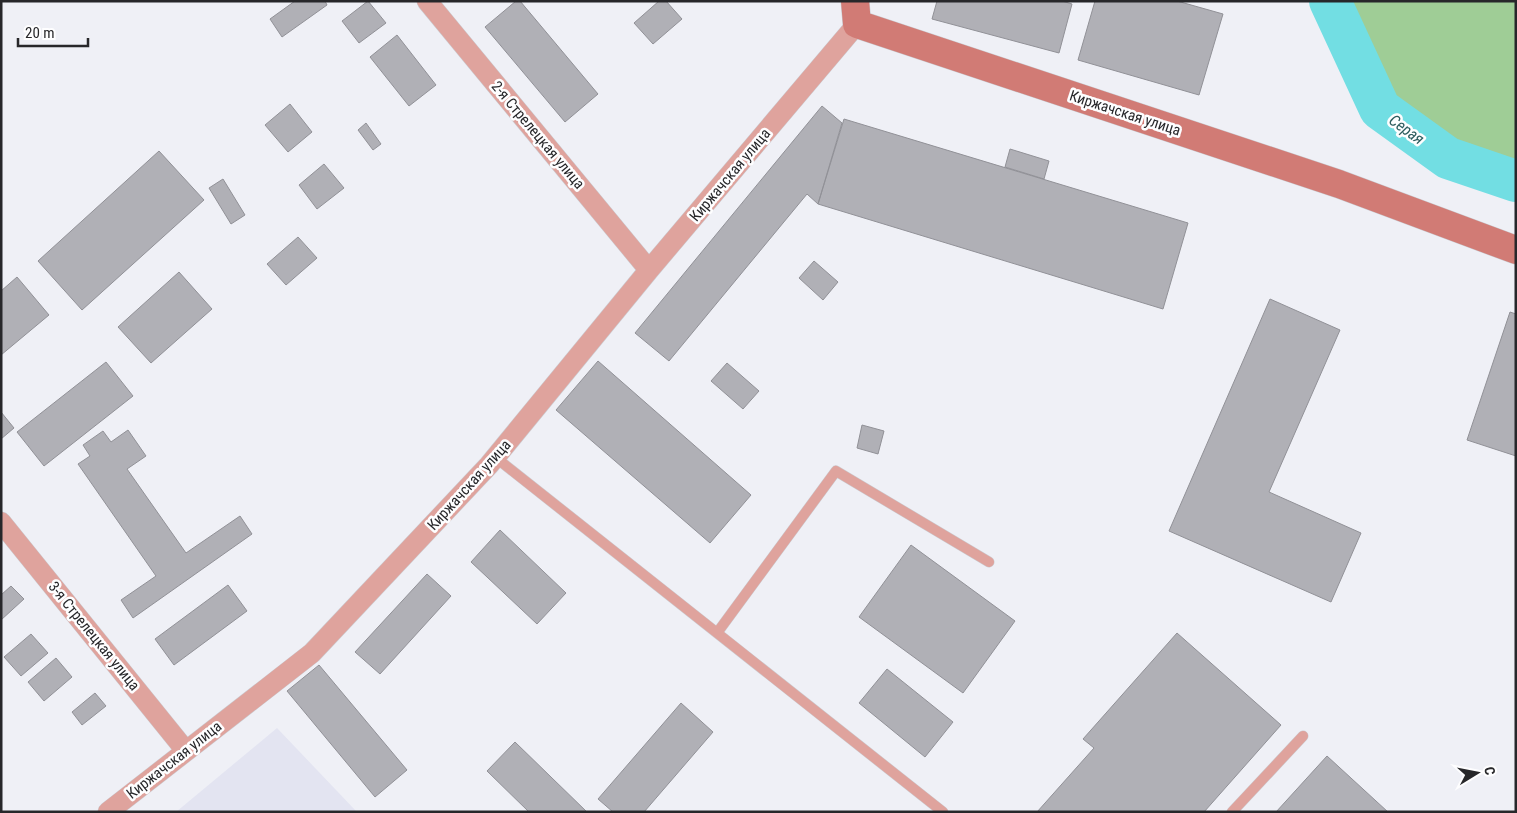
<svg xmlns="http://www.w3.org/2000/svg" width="1517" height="813" viewBox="0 0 1517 813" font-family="'Roboto Condensed',sans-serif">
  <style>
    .built { fill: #e3e4f1 }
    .green { fill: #9fcd96 }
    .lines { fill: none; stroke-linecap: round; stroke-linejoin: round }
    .river { stroke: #72dee3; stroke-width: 42 }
    .building { fill: #b0b0b6; stroke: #919197 }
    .lane-casing { stroke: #cbccd1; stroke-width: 11 }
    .street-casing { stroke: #cbccd1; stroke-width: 21 }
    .secondary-casing { stroke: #cbccd1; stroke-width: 29 }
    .lane { stroke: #dfa39d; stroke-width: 10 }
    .street { stroke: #dfa39d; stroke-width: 20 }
    .secondary { stroke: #d17b75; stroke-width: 28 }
    .labels { text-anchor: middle; stroke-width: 5; stroke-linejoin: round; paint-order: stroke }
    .street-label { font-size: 15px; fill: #27272a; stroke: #fefeff }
    .water-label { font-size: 16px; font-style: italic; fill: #2c5c5e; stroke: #fefeff }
  </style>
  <rect width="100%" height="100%" fill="#eff0f6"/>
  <path class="built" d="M277 728 357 812H176Z"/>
  <path class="green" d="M1343 1H1516V179L1504 177 1399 123Z"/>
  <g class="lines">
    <path class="river" d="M1330 1 1380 109 1448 158 1516 181"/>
  </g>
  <path class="building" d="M295 1H325L327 5 282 37 270 19Z
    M368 1 386 23 359 43 342 21Z
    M516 1H520L598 94 565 122 485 27Z
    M659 1H666L682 19 653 44 634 23Z
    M937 1H1062L1072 4 1059 53 932 19Z
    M1095 1H1177L1223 14 1199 95 1078 60Z
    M397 35 436 85 409 106 370 57Z
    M290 104 312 132 288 152 265 125Z
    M822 106 842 123 818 204 807 194 669 361 635 333Z
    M844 119 1188 223 1163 309 818 204Z
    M366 123 381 144 373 150 358 130Z
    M1010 149 1049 161 1044 179 1005 167Z
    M159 151 204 200 82 310 38 261Z
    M324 164 344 188 317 209 299 185Z
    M223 179 245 215 231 224 209 188Z
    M298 237 317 258 286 285 267 264Z
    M814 261 838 282 823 300 799 278Z
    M179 272 212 309 151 363 118 327Z
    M17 277 49 315 1 355V291Z
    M1270 299 1340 330 1269 492 1361 533 1331 602 1169 531Z
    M1510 312 1516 314V456L1467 440Z
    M598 361 751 495 710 543 556 410Z
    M106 362 133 396 44 466 17 432Z
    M727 363 759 391 743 409 711 381Z
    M1 412 14 428 1 439Z
    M862 425 884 431 878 454 857 448Z
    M128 430 146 456 127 469 186 553 240 516 252 534 133 618 121 600 156 576 78 464 90 456 83 445 103 431 111 442Z
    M500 530 566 593 537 624 471 562Z
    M911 545 1015 621 963 693 859 617Z
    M427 574 451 596 380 674 355 652Z
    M228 585 247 611 174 665 155 639Z
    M11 586 24 599 1 620V595Z
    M1177 633 1281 725 1204 812H1037L1094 748 1083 739Z
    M31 634 48 653 21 676 4 657Z
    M56 658 72 677 44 701 28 682Z
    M319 665 407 770 375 797 287 691Z
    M887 669 953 722 925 757 859 703Z
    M95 693 106 706 82 725 72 712Z
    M681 703 713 732 644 812H613L598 799Z
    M515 742 587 812H529L487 771Z
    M1327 756 1388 812H1276Z"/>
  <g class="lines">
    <defs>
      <path id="lane" d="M495 457 943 812
        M717 633 836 471 989 562
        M1232 812 1303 736"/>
      <path id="street" d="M427 1 649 270
        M1 522 186 751
        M108 812 312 653 489 465 649 270 857 24"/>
      <path id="secondary" d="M855 1 857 24 1339 184 1516 250"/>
    </defs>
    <use href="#lane" class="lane-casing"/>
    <use href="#street" class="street-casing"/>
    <use href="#secondary" class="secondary-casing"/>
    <use href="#lane" class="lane"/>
    <use href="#street" class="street"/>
    <use href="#secondary" class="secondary"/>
  </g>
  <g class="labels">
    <g class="street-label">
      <text transform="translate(1125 113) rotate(18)" y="5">Киржачская улица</text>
      <text transform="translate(538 135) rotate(50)" y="5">2-я Стрелецкая улица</text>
      <text transform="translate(730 175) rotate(-50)" y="5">Киржачская улица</text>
      <text transform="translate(469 485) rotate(-48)" y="5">Киржачская улица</text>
      <text transform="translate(94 636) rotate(51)" y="5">3-я Стрелецкая улица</text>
      <text transform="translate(174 760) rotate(-38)" y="5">Киржачская улица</text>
    </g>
    <g class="water-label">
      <text transform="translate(1407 129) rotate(36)" y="6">Серая</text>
    </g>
  </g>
  <rect width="1517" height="813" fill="none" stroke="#27272a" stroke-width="5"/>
  <g transform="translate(1477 773) rotate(80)" stroke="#fefeff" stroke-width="4" paint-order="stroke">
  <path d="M0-4L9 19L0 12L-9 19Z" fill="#27272a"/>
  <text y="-8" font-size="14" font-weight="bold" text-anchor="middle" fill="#27272a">С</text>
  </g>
  <path d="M18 38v8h70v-8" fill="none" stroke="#27272a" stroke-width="2.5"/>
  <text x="25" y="38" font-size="15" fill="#27272a" stroke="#fefeff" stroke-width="4" paint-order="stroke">20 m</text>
</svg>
